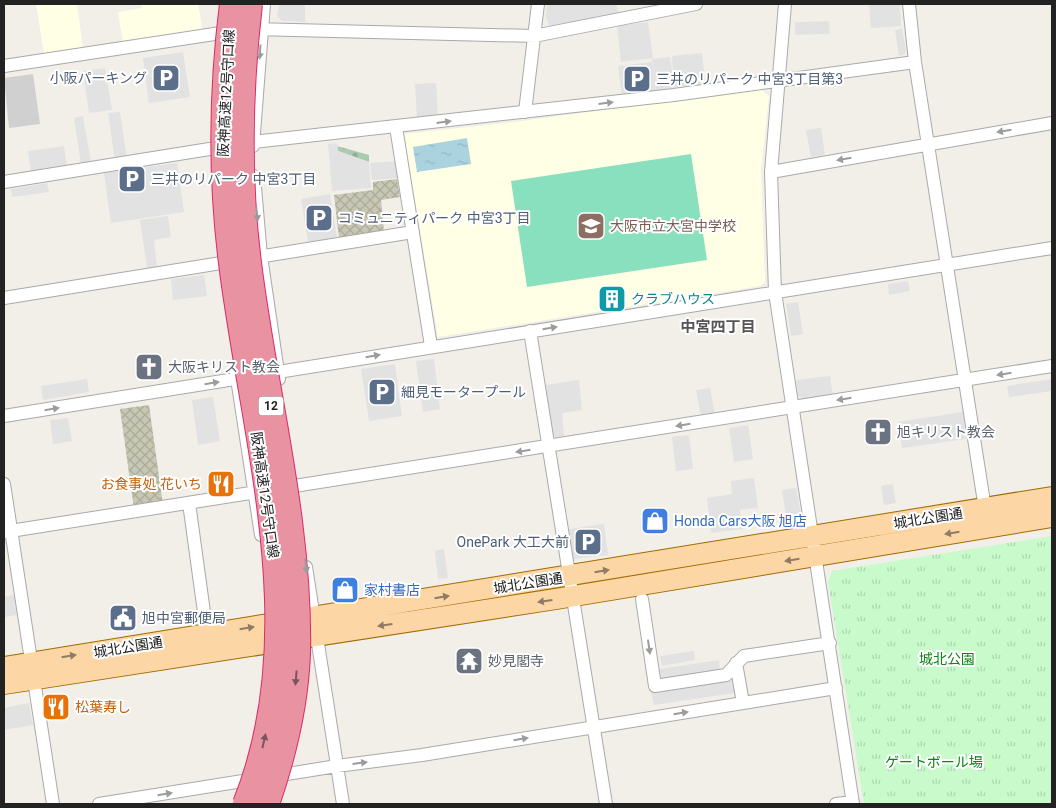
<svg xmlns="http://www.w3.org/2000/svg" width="1056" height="808" viewBox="0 0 1056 808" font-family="Roboto,'Noto Sans JP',sans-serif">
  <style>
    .education { fill: #ffffe5 }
    .religious { fill: #d0d0d0 }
    .construction { fill: url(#construction-cross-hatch) }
    .cemetery { fill: url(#cemetery-stones) }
    .park { fill: url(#park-tufts) }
    .pitch { fill: #88e0be }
    .parking { fill: #e2e2e2 }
    .water { fill: url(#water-ripples) }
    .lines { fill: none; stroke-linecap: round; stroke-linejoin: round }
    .street-casing { stroke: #a9a9a9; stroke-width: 14 }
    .primary-casing { stroke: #a06b00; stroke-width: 22 }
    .street { stroke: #fff; stroke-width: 12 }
    .primary { stroke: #fcd6a4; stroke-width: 20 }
    .highway-bridge-casing { stroke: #dc2a67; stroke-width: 26; stroke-linecap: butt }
    .highway-bridge { stroke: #e892a2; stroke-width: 24 }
    .oneway { fill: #9c9c9c }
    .oneway2 { fill: #8f7c63 }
    .oneway3 { fill: #7b545c }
    .labels { text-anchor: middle; stroke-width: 4; stroke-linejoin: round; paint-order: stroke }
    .shield { fill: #fff; stroke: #646464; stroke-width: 1 }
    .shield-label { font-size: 12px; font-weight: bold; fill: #222 }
    .service-label { font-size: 14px; fill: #4e5e75; stroke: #fff; text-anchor: start }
    .street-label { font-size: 14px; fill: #222; stroke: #fff }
    .education-label { font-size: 14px; fill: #785e54; stroke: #fff; text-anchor: start }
    .culture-label { font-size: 14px; fill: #0d838f; stroke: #fff; text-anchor: start }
    .worship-label { font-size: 14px; fill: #5b616d; stroke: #fff; text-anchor: start }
    .food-label { font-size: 14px; fill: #c56008; stroke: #fff; text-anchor: end }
    .shop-label { font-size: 14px; fill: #366cbe; stroke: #fff; text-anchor: start }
    .park-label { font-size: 14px; fill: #0c8416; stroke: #fff }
    .neighbourhood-label { font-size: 15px; font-weight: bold; fill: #555; stroke: #fff }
  </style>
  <defs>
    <pattern id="construction-cross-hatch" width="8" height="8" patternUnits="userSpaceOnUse" patternTransform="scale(1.25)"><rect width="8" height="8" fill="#c7c7b4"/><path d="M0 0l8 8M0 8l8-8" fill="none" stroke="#abab9a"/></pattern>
    <pattern id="cemetery-stones" width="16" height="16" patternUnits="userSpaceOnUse" patternTransform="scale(1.25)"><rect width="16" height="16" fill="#aacbaf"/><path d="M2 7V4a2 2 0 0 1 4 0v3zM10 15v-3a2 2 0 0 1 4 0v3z" fill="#92ae96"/></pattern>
    <pattern id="park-tufts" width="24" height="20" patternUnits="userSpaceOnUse" patternTransform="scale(1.25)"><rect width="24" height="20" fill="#c8facc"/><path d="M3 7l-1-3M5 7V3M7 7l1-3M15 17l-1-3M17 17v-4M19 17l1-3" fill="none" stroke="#acd6af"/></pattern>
    <pattern id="water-ripples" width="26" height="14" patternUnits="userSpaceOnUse" patternTransform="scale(1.25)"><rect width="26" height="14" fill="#aad3df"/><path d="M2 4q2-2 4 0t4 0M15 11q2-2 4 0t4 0" fill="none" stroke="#92b5bf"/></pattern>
  </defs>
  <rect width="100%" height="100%" fill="#f2efe9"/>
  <path class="education" d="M36 4H77L83 48 44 54Z
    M141 4H198L203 32 123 44 118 12 142 8Z
    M761 89 769 96 761 170 765 282 760 286 438 337 404 134 514 122Z"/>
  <path class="religious" d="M33 74 40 124 9 128 4 78Z"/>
  <path class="construction" d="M397 179 400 197 381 200 384 232 339 238 334 195 373 190V182Z
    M149 405 163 505 134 509 120 409Z"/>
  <path class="cemetery" d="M337 146 369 155V162L338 151Z"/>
  <path class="park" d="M1052 536V804H864L828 582 832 571Z"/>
  <path class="pitch" d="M691 154 707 260 527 287 511 181Z"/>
  <path class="parking" d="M279 4H305V22L282 21 277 16Z
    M547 4H616L619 14 550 26 546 17Z
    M869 4H900L901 26 871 28Z
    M829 21 830 34 795 35V22Z
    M648 22 653 58 621 62 617 26Z
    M902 28 906 50 905 54 899 56 895 30Z
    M183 52 190 97 149 103 143 58Z
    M702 53 705 83 656 90 652 59 670 57 674 85 672 56Z
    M652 62 656 92 622 96 618 66Z
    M105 68 112 110 89 113 83 71Z
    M436 83 438 118 417 119 415 84Z
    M120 112 127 160 115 161 108 113Z
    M83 116 91 163 81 165 74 118Z
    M821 128 825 155 811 157 806 130Z
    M337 143 338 151 369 162 371 188 332 191 328 144Z
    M64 146 67 166 31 172 28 151Z
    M397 161 398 178 372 180 370 163Z
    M177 163 184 212 111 223 104 173Z
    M47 183 49 192 12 197 11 189Z
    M330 194 337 237 308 242 301 199Z
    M168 216 171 237 154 240 157 267 147 268 140 220Z
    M204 275 207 296 173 300 171 279Z
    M908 281 910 291 889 295 888 284Z
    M798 302 803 334 791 336 786 304Z
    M434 359 440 409 423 412 416 361Z
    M395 364 402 416 369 421 361 369Z
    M830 376 833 397 806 401 798 396 796 380Z
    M87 379 89 392 43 400 41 386Z
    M1052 379V391L1009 397 1007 386Z
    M579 380 582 410 562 413 564 436 556 437 552 435 546 385Z
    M710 388 715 415 701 417 696 390Z
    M213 397 220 441 198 445 192 400Z
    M963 412 966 439 902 448 898 422Z
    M68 418 72 441 53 444 50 420Z
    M748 425 753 459 734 462 729 428Z
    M689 435 693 469 676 471 672 437Z
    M754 478 758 508 740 510 743 529 711 533 707 498 732 494 731 481Z
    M893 484 896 503 884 505 881 486Z
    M796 488 802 520 787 523 782 490Z
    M604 524 608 555 573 559 569 529Z
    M444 549 448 578 438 579 435 551Z
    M14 595 17 615 4 617V597Z
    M694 651 695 660 662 666 660 656Z
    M719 660 720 671 662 680 659 669Z
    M733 680 735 693 654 705 651 692Z
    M29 703 33 725 4 730V708Z"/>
  <path class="water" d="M467 138 471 164 417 172 413 147Z"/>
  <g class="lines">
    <defs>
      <path id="street" d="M785 4 771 172 775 292 853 804
        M909 4 915 62 986 515
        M253 29 534 36 696 4
        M4 66 234 31
        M525 112 538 4
        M396 127 431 346
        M253 146 264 4
        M771 172 1052 123
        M254 176 261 256 279 379
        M4 182 253 142 674 95 915 62
        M4 298 413 232
        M530 331 606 804
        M236 372 261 535
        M4 416 1052 248
        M4 484 53 804
        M189 503 207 634
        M4 532 1052 366
        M306 567 343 804
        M642 599 655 686 726 675 744 656 830 643
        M736 663 743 703
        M99 804 337 766 422 755 836 688
        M836 804 853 802"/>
      <path id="primary" d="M4 667 1052 497
        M4 684 556 599 1052 517"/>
    </defs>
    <use href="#street" class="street-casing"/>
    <use href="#primary" class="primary-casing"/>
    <use href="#street" class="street"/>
    <use href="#primary" class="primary"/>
    <defs>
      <path id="highway-bridge" d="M232 4C221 91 220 176 231 263 253 441 315 630 245 804
        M250 4C240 90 238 176 249 263 265 393 301 522 298 654 296 705 284 755 267 804"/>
    </defs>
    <use href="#highway-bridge" class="highway-bridge-casing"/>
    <use href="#highway-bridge" class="highway-bridge"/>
  </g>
  <defs><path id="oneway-solid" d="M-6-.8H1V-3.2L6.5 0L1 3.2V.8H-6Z" transform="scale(1.25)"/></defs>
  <g class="oneway">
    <use href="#oneway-solid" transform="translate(260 52) rotate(94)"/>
    <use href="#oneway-solid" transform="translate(606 103) rotate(-7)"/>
    <use href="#oneway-solid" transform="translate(444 122) rotate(-7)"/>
    <use href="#oneway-solid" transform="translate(1004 131) rotate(171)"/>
    <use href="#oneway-solid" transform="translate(844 159) rotate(170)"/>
    <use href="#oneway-solid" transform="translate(257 214) rotate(84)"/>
    <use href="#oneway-solid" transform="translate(550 328) rotate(-9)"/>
    <use href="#oneway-solid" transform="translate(373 356) rotate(-10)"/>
    <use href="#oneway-solid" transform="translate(1004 374) rotate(171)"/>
    <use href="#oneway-solid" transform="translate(212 383) rotate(-9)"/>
    <use href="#oneway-solid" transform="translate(844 399) rotate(171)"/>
    <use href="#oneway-solid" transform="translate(52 409) rotate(-9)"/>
    <use href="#oneway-solid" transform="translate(683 425) rotate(171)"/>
    <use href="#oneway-solid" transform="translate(523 451) rotate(171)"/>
    <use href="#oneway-solid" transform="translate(306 566) rotate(83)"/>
    <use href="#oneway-solid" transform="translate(649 647) rotate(82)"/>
    <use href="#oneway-solid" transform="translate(681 713) rotate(-9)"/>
    <use href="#oneway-solid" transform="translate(521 739) rotate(-9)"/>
    <use href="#oneway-solid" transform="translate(360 763) rotate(-7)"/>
    <use href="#oneway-solid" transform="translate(165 794) rotate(-9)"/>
  </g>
  <g class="oneway2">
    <use href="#oneway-solid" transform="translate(952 533) rotate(171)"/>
    <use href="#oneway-solid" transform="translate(792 560) rotate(171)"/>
    <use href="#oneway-solid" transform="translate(602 571) rotate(-9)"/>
    <use href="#oneway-solid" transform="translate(442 597) rotate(-9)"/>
    <use href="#oneway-solid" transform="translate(545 601) rotate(172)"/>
    <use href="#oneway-solid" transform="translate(385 625) rotate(172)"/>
    <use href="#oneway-solid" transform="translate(247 628) rotate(-9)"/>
    <use href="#oneway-solid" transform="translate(69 656) rotate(-9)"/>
  </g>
  <g class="oneway3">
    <use href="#oneway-solid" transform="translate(296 678) rotate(95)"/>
    <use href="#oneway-solid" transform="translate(264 741) rotate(-77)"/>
  </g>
  <defs>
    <symbol id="parking-square" viewBox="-11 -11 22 22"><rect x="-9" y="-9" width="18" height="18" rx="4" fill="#5c6f8a" stroke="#fff"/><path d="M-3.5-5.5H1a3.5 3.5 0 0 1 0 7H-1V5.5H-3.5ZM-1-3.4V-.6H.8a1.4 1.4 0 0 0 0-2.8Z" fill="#fff"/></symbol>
    <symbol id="school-square" viewBox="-11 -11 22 22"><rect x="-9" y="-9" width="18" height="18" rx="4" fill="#8d6e63" stroke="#fff"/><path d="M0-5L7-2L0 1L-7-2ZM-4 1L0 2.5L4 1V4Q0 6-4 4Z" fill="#fff"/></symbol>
    <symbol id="building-square" viewBox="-11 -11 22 22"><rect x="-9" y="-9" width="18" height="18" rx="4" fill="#0f9aa8" stroke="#fff"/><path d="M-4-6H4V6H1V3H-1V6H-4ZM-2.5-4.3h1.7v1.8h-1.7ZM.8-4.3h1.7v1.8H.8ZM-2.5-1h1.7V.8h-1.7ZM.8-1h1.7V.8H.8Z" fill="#fff"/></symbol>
    <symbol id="church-square" viewBox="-11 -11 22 22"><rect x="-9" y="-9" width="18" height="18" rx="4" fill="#6b7280" stroke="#fff"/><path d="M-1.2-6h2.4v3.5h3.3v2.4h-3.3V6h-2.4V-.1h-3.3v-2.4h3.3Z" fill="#fff"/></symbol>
    <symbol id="restaurant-square" viewBox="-11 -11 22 22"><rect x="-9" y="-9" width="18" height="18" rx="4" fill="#e8710a" stroke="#fff"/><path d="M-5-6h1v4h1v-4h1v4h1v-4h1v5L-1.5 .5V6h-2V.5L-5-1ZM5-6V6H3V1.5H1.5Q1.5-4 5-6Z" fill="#fff"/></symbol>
    <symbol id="shop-square" viewBox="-11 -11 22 22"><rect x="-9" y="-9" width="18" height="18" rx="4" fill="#3f7fe0" stroke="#fff"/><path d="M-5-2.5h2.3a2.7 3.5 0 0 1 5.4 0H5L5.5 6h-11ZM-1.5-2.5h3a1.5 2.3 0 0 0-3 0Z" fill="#fff"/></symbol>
    <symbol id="civic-square" viewBox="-11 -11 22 22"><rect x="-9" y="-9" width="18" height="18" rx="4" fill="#5c6f8a" stroke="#fff"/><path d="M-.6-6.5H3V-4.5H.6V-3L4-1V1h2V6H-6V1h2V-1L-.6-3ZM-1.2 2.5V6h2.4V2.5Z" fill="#fff"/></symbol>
    <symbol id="temple-square" viewBox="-11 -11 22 22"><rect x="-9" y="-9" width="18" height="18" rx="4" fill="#6b7280" stroke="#fff"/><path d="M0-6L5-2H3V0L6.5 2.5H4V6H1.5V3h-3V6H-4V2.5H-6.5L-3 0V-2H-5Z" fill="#fff"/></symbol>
  </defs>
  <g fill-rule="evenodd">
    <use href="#parking-square" x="150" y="62" width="32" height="32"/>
    <use href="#parking-square" x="621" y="63" width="32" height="32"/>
    <use href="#parking-square" x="116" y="163" width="32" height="32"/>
    <use href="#parking-square" x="303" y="202" width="32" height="32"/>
    <use href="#school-square" x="575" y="210" width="32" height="32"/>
    <use href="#building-square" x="596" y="283" width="32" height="32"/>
    <use href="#church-square" x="133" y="351" width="32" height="32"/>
    <use href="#parking-square" x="366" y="376" width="32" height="32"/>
    <use href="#church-square" x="862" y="416" width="32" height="32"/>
    <use href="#restaurant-square" x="205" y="468" width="32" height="32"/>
    <use href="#shop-square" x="639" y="505" width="32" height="32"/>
    <use href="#parking-square" x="572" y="526" width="32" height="32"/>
    <use href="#shop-square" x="329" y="574" width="32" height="32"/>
    <use href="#civic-square" x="107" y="602" width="32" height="32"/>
    <use href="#temple-square" x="453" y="645" width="32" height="32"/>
    <use href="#restaurant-square" x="40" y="691" width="32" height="32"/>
  </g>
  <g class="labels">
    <rect class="shield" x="258.5" y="396.5" width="25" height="19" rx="4"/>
    <g class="shield-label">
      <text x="271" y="410">12</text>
    </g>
    <g class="service-label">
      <text x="147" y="83" text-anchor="end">小阪パーキング</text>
      <text x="656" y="84">三井のリパーク 中宮3丁目第3</text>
      <text x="151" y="184">三井のリパーク 中宮3丁目</text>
      <text x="338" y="223">コミュニティパーク 中宮3丁目</text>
      <text x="401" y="397">細見モータープール</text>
      <text x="569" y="547" text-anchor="end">OnePark 大工大前</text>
      <text x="142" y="623">旭中宮郵便局</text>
    </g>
    <g class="street-label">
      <text transform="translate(226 93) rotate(-87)" y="5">阪神高速12号守口線</text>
      <text transform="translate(265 495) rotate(82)" y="5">阪神高速12号守口線</text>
      <text transform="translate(928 518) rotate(-9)" y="5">城北公園通</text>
      <text transform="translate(528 583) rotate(-9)" y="5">城北公園通</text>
      <text transform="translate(128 647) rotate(-9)" y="5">城北公園通</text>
    </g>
    <g class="education-label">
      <text x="610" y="231">大阪市立大宮中学校</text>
    </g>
    <g class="culture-label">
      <text x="631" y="304">クラブハウス</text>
    </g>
    <g class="worship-label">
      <text x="168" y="372">大阪キリスト教会</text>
      <text x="897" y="437">旭キリスト教会</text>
      <text x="488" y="666">妙見閣寺</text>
    </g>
    <g class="food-label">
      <text x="202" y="489">お食事処 花いち</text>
      <text x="75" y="712" text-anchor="start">松葉寿し</text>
    </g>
    <g class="shop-label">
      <text x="674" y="526">Honda Cars大阪 旭店</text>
      <text x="364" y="595">家村書店</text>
    </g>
    <g class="park-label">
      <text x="947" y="664">城北公園</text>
      <text x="934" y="767">ゲートボール場</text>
    </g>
    <g class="neighbourhood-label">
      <text x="718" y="332">中宮四丁目</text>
    </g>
  </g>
  <rect width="1056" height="808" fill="none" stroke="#222222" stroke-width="10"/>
</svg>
